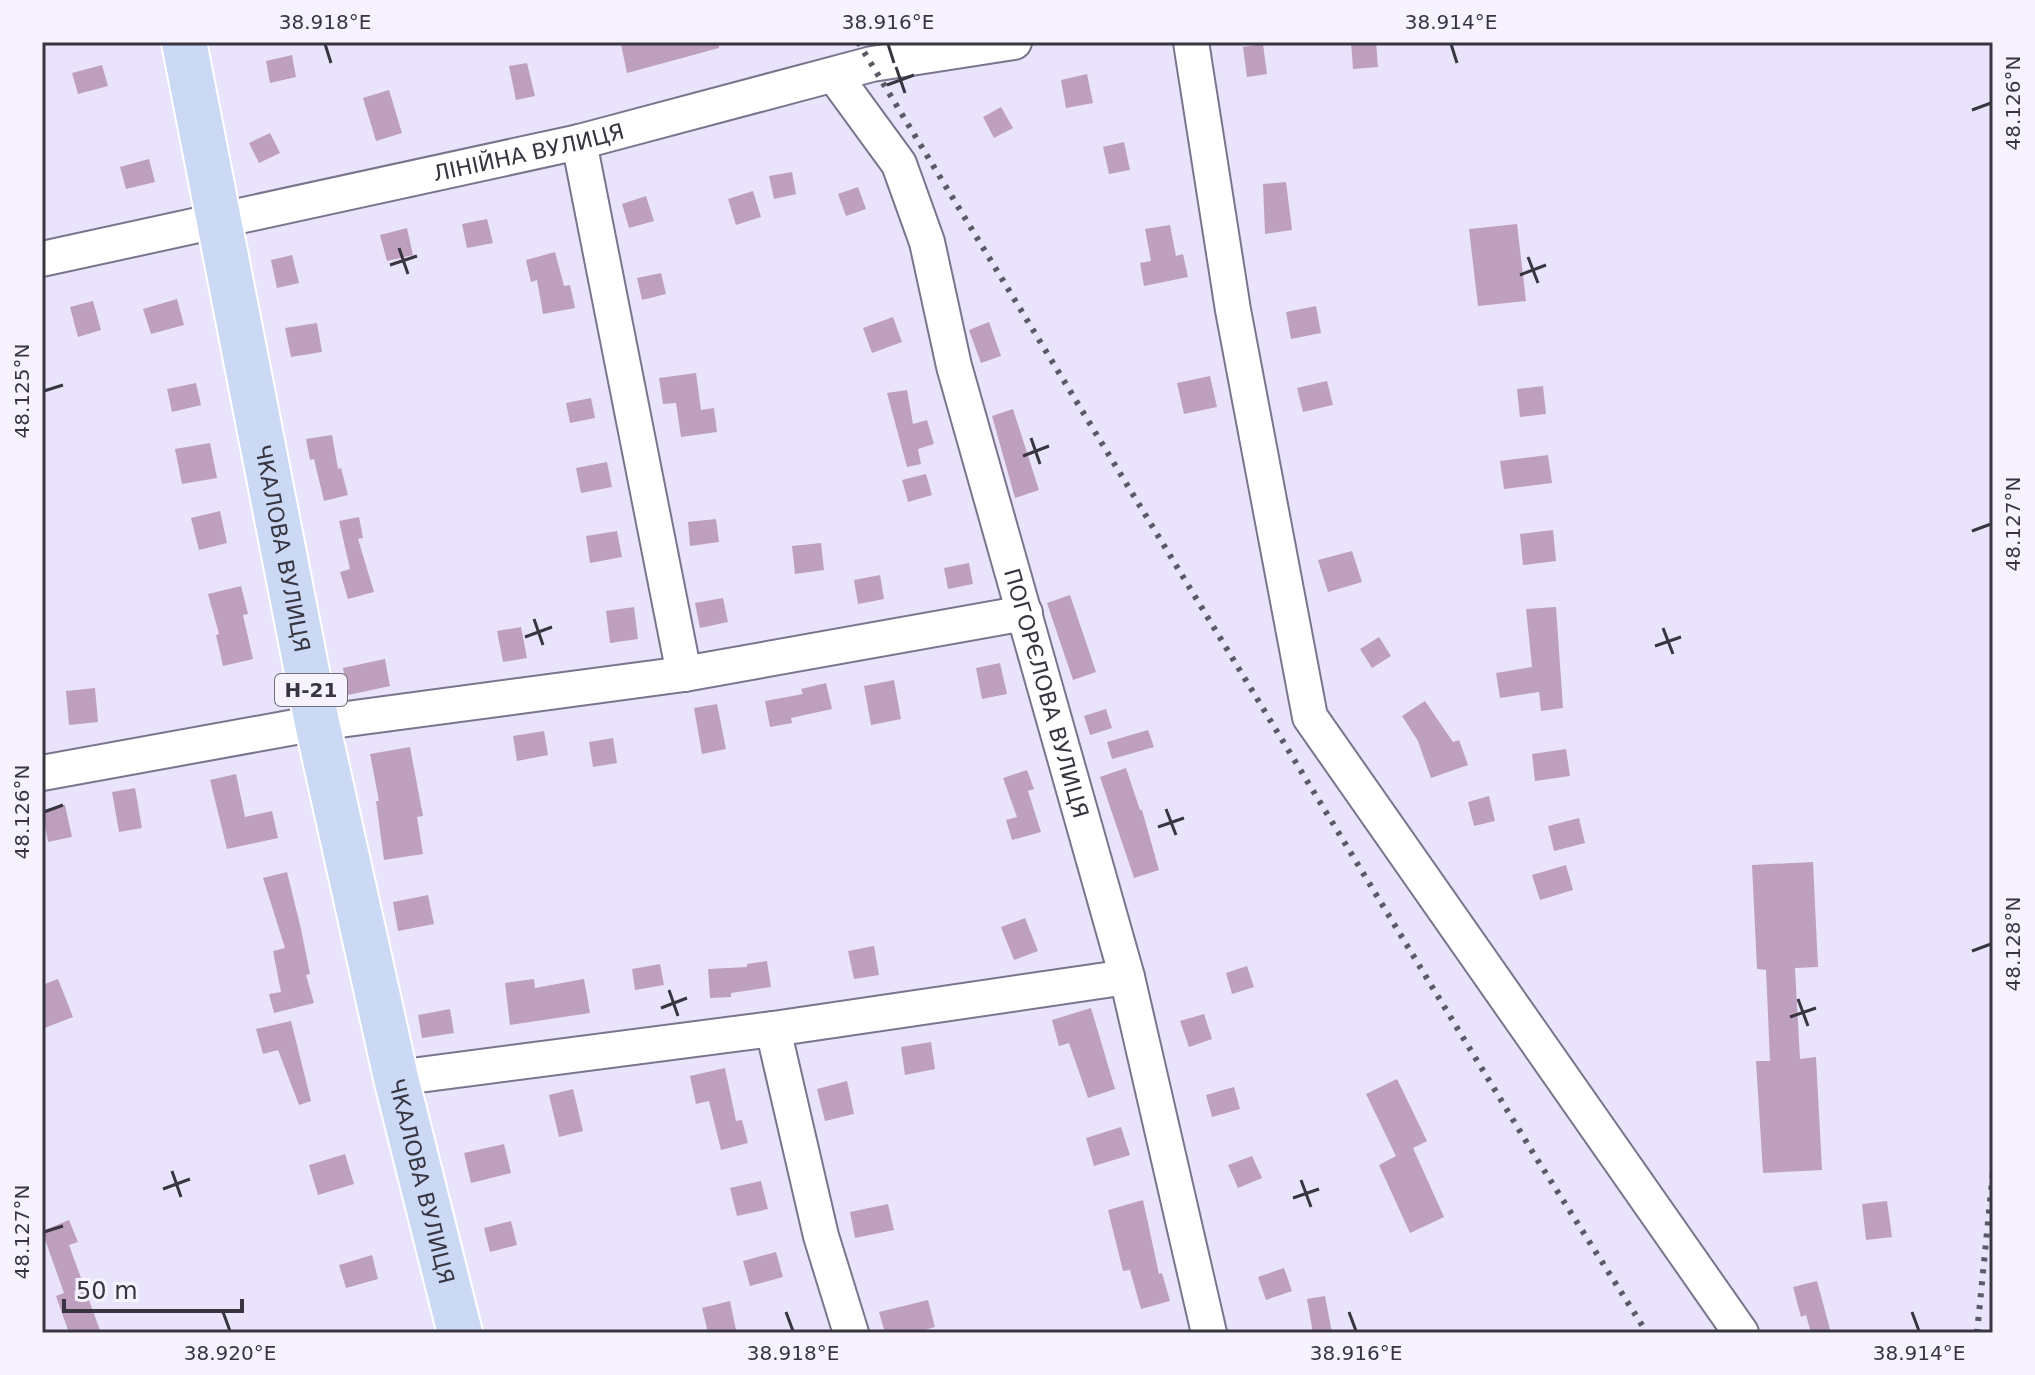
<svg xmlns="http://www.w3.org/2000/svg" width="2035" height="1375" viewBox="0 0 2035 1375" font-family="'DejaVu Sans',sans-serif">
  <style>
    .building { fill: #bf9fbe }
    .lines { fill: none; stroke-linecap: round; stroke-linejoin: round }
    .minor-casing { stroke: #7a748d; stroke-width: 38 }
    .major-casing { stroke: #fff; stroke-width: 48 }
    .minor { stroke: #fff; stroke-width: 34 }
    .major { stroke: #cbd9f5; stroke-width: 44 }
    .rail { stroke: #5c5966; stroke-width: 6; stroke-dasharray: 4 8; stroke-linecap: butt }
    .ticks { fill: none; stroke: #383540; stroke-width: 3 }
    .labels { text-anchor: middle; stroke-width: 8; stroke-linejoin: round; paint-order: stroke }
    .shield { fill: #f6f3ff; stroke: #716e79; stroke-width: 2 }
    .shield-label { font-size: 20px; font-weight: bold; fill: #383540 }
    .street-label { font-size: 22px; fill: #383540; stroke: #f6f3ff }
    .neatline { fill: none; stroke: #383540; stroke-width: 3 }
    .ticks-label { font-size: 20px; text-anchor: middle; fill: #383540 }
  </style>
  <rect width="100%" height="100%" fill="#e9e4fb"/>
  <path class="building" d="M631 42H719V48L627 73 621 44Z
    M1351 42H1376L1378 67 1353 69Z
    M1263 44 1267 74 1247 77 1243 47Z
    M292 55 296 77 270 83 266 61Z
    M527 63 535 96 516 100 509 66Z
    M102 65 108 86 78 94 72 73Z
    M1087 74 1093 103 1066 108 1061 80Z
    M389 90 402 133 376 141 363 98Z
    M1001 107 1013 128 994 138 983 117Z
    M270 133 280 153 259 163 249 143Z
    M1124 142 1130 170 1109 174 1103 147Z
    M149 159 155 182 126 189 120 167Z
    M792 172 796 194 774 199 769 176Z
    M1286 182 1292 230 1265 234 1263 184Z
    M858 187 866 209 846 216 838 194Z
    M753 191 761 217 736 225 728 199Z
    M646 196 654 221 629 228 622 204Z
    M487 219 493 243 467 248 462 224Z
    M1517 224 1526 301 1478 306 1469 229Z
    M1170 225 1176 256 1183 254 1188 277 1144 286 1140 263 1151 261 1145 229Z
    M407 228 413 255 387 261 380 235Z
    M555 252 564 286 570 285 575 308 543 314 537 280 531 282 526 260Z
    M292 255 299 283 277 288 271 260Z
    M661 273 666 294 642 300 637 278Z
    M177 299 184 325 151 334 143 309Z
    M93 301 101 330 78 337 70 307Z
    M1316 306 1321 333 1291 339 1286 312Z
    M893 317 902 342 872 353 863 328Z
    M989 322 1001 356 981 363 969 330Z
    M317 323 322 352 291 357 285 328Z
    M696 373 701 410 714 408 717 432 681 437 676 403 663 404 659 378Z
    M1210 376 1217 407 1184 414 1177 383Z
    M1327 381 1333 405 1303 412 1297 388Z
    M196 383 201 405 172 412 167 389Z
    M1543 386 1546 414 1520 417 1517 389Z
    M907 390 913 424 927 420 934 444 918 449 921 464 907 467 887 393Z
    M591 398 595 418 570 423 566 403Z
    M1013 409 1039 490 1015 498 992 416Z
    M332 435 338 469 341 468 348 495 324 501 314 459 310 460 306 439Z
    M210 443 217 478 182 484 175 449Z
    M1548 455 1552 483 1504 489 1500 461Z
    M607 462 612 487 581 493 576 468Z
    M926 474 932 495 908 502 902 480Z
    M220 511 227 543 199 550 191 518Z
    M359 517 363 538 358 539 374 592 348 599 340 572 350 569 339 521Z
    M716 519 719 542 690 546 688 522Z
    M1553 530 1556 561 1523 565 1520 534Z
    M617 531 622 557 590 563 586 536Z
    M821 543 824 570 795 574 792 546Z
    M1352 551 1362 582 1328 592 1318 560Z
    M969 563 973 584 948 589 944 568Z
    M880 575 884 599 858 604 854 580Z
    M241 586 248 614 243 615 253 659 223 666 216 635 219 634 208 594Z
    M1070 595 1096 672 1073 680 1047 603Z
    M723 598 728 622 700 628 695 603Z
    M634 607 638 639 610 643 606 611Z
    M1556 607 1563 708 1541 711 1539 692 1500 698 1496 673 1532 667 1526 609Z
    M521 627 527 658 503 662 497 631Z
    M1379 637 1391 656 1372 668 1360 649Z
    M385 659 390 686 348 695 343 668Z
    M1000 663 1007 694 982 699 976 668Z
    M894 680 901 719 871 725 864 686Z
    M826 683 832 709 791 718 792 723 770 727 765 701 803 694 801 689Z
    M95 688 98 722 69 725 66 691Z
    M1425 701 1453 742 1459 740 1468 765 1431 778 1418 741 1402 716Z
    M717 704 726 749 702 754 694 708Z
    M1106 709 1112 728 1090 735 1084 716Z
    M1148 730 1154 747 1112 759 1107 742Z
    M544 731 548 755 517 761 513 736Z
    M613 738 617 763 593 767 589 742Z
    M410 747 423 816 417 817 423 854 384 860 376 801H379L370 754Z
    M1566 749 1570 776 1535 781 1532 754Z
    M1126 768 1140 810H1142L1159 870 1134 878 1100 777Z
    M1027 770 1034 789 1028 791 1041 832 1012 840 1006 820 1017 817 1003 778Z
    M236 774 245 817 272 811 278 838 227 849 210 780Z
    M135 788 142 828 119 832 112 792Z
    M1489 796 1495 821 1474 826 1468 802Z
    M65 805 72 837 48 842 42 810Z
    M1579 818 1585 843 1554 851 1548 826Z
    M1813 862 1818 967 1795 968 1800 1059 1816 1057 1822 1170 1763 1173 1756 1061H1770L1766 970 1757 969 1752 865Z
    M1566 865 1573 890 1540 900 1532 875Z
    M287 872 301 929 310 974 306 975 314 1003 274 1013 269 994 281 992 273 951 285 948 263 878Z
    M428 895 434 924 398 931 393 902Z
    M1025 918 1038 951 1014 960 1001 927Z
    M874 946 879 975 854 979 848 951Z
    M767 961 771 987 731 993V997L710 998 708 969 747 967V964Z
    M660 964 664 985 635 990 632 969Z
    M1247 966 1254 987 1232 994 1226 973Z
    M58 979 73 1017 42 1029V985Z
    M534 979 535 988 584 979 590 1013 510 1025 505 983Z
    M1091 1008 1115 1089 1088 1098 1069 1043 1059 1046 1052 1020Z
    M450 1009 454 1033 422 1038 418 1015Z
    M1204 1014 1212 1039 1189 1047 1180 1021Z
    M291 1021 311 1101 299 1105 278 1050 263 1054 256 1029Z
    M931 1042 935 1069 905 1075 901 1047Z
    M725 1068 736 1121 742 1120 748 1143 721 1150 709 1101 696 1104 690 1076Z
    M1397 1079 1427 1141 1413 1148 1444 1217 1410 1233 1379 1165 1396 1156 1366 1094Z
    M847 1081 854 1114 825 1121 817 1089Z
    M1234 1087 1240 1109 1212 1117 1206 1095Z
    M573 1089 583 1131 559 1137 549 1095Z
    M1121 1127 1130 1155 1094 1166 1086 1138Z
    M504 1144 511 1173 471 1183 464 1153Z
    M345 1154 354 1184 318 1195 309 1165Z
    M1252 1156 1262 1178 1238 1188 1228 1165Z
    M761 1181 768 1209 737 1216 730 1188Z
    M1143 1200 1159 1274 1162 1273 1170 1301 1141 1309 1130 1270 1123 1271 1108 1210Z
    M1887 1201 1892 1237 1866 1240 1862 1204Z
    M888 1204 894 1230 855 1238 850 1212Z
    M69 1220 78 1242 69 1245 101 1333H69L56 1296 64 1293 42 1231Z
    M511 1221 517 1245 490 1252 484 1228Z
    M776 1252 783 1277 750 1286 743 1261Z
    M372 1255 378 1279 346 1288 339 1265Z
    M1284 1268 1292 1291 1266 1300 1258 1277Z
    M1817 1281 1831 1333H1811L1806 1315 1801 1317 1793 1287Z
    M1325 1296 1332 1333H1313L1307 1299Z
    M928 1300 935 1327 913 1333H885L879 1312Z
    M730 1301 736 1330 708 1333 702 1308Z"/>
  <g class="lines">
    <defs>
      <g id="minor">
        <path d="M1191 42 1233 310 1310 717 1741 1333"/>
        <path id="s1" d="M834 75 899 164 927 242 954 366 1127 977 1209 1333"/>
        <path d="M579 142 684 674"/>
        <path id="s2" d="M42 259 579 142 872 64 1014 42"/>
        <path d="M42 773 317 723 684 674 1025 613"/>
        <path d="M773 1029 821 1236 851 1333"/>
        <path d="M396 1078 773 1029 1127 977"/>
      </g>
      <g id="major">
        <path id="s3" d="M184 42 317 723 396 1078 460 1333"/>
      </g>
    </defs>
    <use href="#minor" class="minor-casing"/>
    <use href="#major" class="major-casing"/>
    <use href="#minor" class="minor"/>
    <use href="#major" class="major"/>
    <path class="rail" d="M858 42 1535 1156 1647 1333
      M1977 1333 1993 1171"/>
  </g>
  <path class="ticks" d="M325 44 331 63M888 44 894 63M1451 44 1457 63M896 67 905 93M887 85 914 75M1972 110 1991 103M399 248 408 274M1528 257 1538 283M390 265 417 256M1520 275 1546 265M44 391 63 385M1031 438 1040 464M1023 456 1049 446M1972 531 1991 524M534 619 543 645M1663 628 1673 654M525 637 552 627M1655 646 1681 637M1166 809 1176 835M44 812 63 805M1158 827 1184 818M1972 951 1991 944M669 990 678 1016M1798 999 1808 1026M661 1008 687 998M1790 1017 1816 1008M172 1171 181 1197M1301 1180 1311 1207M163 1189 190 1179M1293 1198 1319 1189M44 1232 63 1226M223 1312 230 1331M786 1312 793 1331M1349 1312 1356 1331M1912 1312 1919 1331"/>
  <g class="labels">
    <rect class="shield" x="275" y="674" width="72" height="32" rx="6"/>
    <g class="shield-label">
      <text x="311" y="697">Н-21</text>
    </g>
    <g class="street-label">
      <text dy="8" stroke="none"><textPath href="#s2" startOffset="498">ЛІНІЙНА ВУЛИЦЯ</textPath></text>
      <text dy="8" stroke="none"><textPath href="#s3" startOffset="516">ЧКАЛОВА ВУЛИЦЯ</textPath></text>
      <text dy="8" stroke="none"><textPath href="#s1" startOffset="660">ПОГОРЄЛОВА ВУЛИЦЯ</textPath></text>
      <text dy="8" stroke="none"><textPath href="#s3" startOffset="1164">ЧКАЛОВА ВУЛИЦЯ</textPath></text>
    </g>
  </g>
  <rect width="2035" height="1375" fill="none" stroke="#f6f3ff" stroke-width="88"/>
  <path d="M64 1299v12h178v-12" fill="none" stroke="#383540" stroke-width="4"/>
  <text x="76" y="1299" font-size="24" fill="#383540" stroke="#f6f3ff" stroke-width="6" paint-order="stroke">50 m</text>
  <rect x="44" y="44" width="1947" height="1287" class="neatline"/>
  <g class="ticks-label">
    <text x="325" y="29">38.918°E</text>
    <text x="888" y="29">38.916°E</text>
    <text x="1451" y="29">38.914°E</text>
    <text transform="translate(2013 103) rotate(-90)" y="7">48.126°N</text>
    <text transform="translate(22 391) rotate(-90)" y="7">48.125°N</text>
    <text transform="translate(2013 524) rotate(-90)" y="7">48.127°N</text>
    <text transform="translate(22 812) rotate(-90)" y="7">48.126°N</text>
    <text transform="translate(2013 944) rotate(-90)" y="7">48.128°N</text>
    <text transform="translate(22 1232) rotate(-90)" y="7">48.127°N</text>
    <text x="230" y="1360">38.920°E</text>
    <text x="793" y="1360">38.918°E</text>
    <text x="1356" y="1360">38.916°E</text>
    <text x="1919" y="1360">38.914°E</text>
  </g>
</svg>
